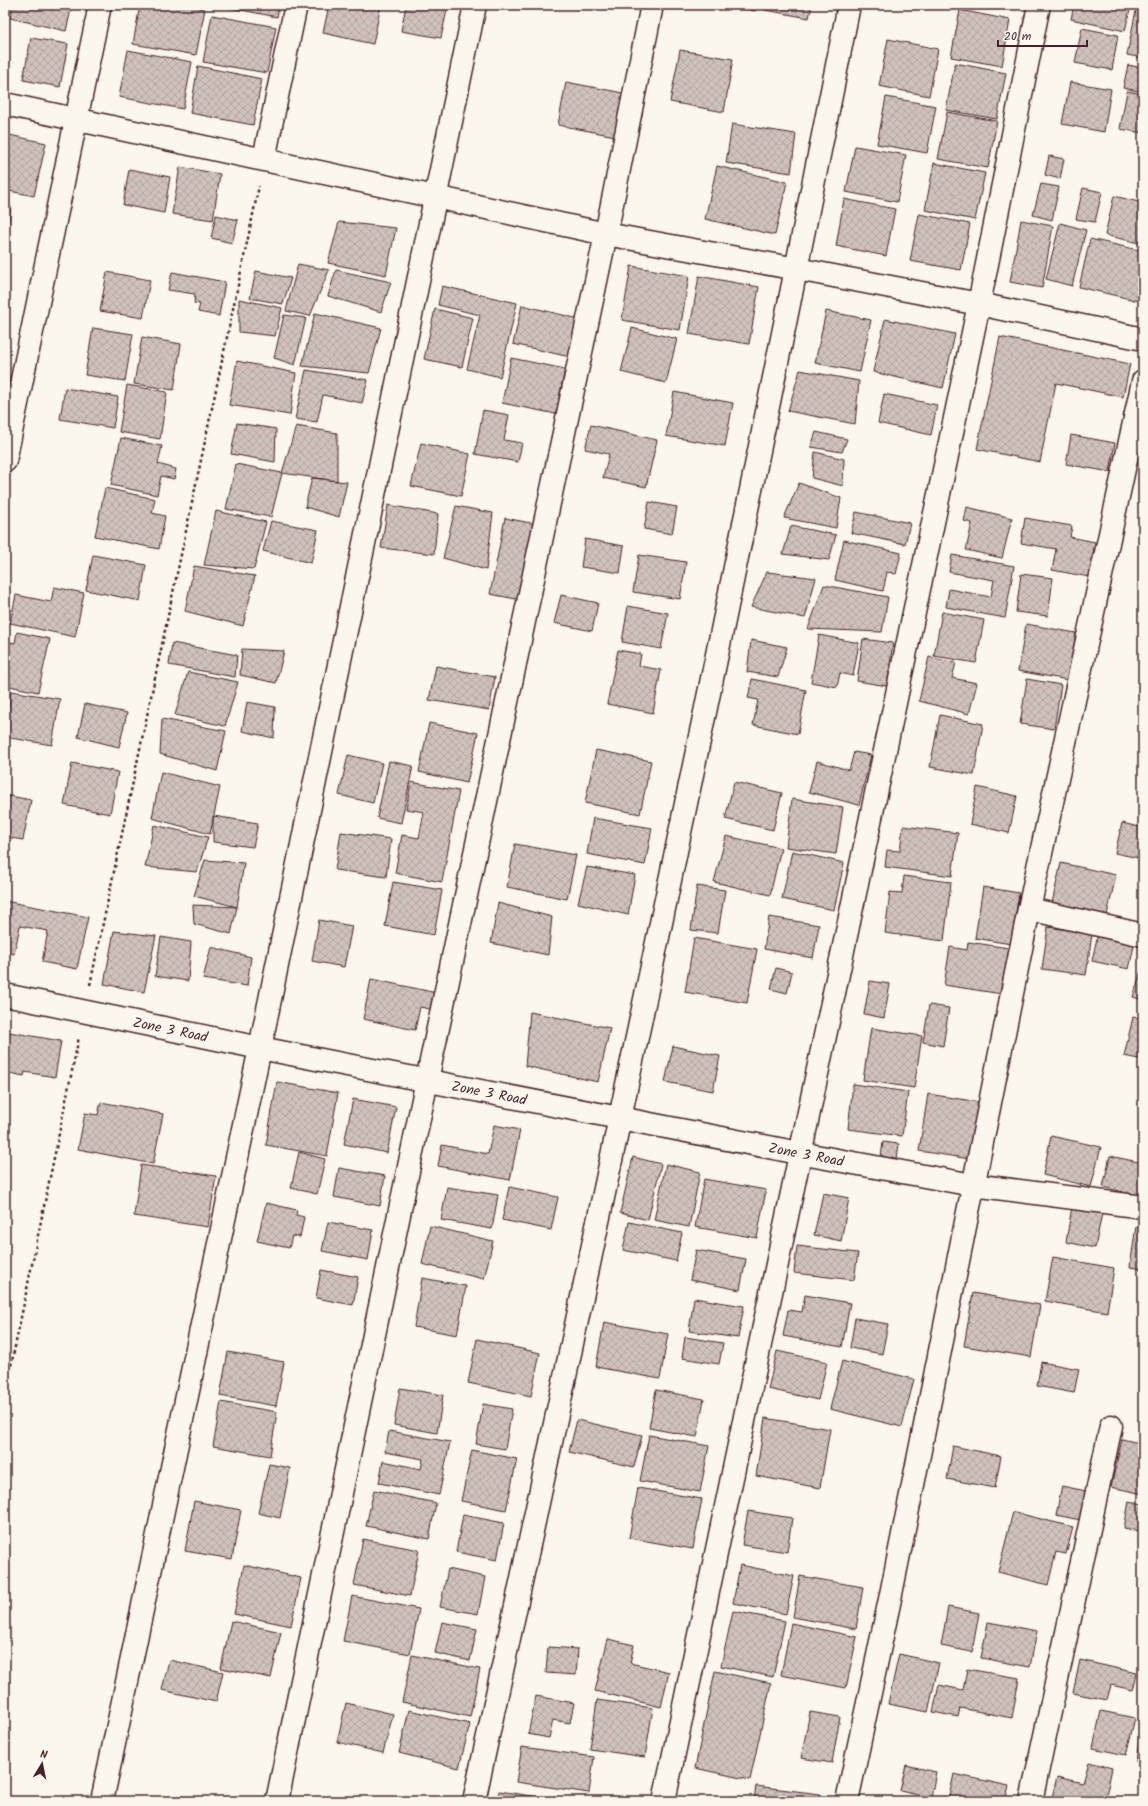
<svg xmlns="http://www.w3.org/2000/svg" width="1148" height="1806" viewBox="0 0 1148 1806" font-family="Kalam,sans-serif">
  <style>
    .building { fill: url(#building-cross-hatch); stroke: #4a1f2b }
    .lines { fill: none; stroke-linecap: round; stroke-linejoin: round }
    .minor-casing { stroke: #4a1f2b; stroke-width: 25 }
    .path { stroke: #4a1f2b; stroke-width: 2.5; stroke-dasharray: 3 3; stroke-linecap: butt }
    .minor { stroke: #fbf7ec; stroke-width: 22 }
    .labels { text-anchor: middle; stroke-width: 4; stroke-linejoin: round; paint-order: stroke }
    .street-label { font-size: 14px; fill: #4a1f2b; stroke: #fbf7ec }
  </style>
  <defs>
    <pattern id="building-cross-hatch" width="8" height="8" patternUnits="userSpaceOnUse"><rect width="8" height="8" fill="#cfc2bc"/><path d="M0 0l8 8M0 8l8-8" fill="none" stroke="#b3a6a2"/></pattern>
  </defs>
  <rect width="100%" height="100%" fill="#fbf7ec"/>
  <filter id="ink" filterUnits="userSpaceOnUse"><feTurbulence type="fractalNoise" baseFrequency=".025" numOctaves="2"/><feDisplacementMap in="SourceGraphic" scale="8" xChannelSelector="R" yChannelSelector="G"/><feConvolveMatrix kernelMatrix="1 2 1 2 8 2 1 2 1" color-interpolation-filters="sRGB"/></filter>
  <g filter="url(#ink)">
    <path class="building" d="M13 5H72L66 31 10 18Z
      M140 5H183L205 9 196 55 133 44Z
      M215 5H279L277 17Z
      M329 5H381L373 44 323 33Z
      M406 5H448L441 38 401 31Z
      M727 5H757L755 11Z
      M765 5H812L809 18 765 10Z
      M1074 5H1113L1130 9 1125 31 1071 19Z
      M1137 5H1143V58L1127 55Z
      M960 10 1010 20 1002 66 951 57Z
      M212 15 276 27 267 73 203 62Z
      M1082 28 1118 35 1112 70 1075 63Z
      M31 38 68 44 60 87 23 80Z
      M888 39 938 49 929 96 879 86Z
      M128 50 192 62 183 109 119 97Z
      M680 50 733 59 724 112 670 102Z
      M955 63 1006 73 997 119 946 110Z
      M1128 65 1143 68V92L1123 88Z
      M198 66 262 79 253 125 190 113Z
      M566 82 623 93 615 136 558 125Z
      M1070 82 1111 89 1104 132 1062 124Z
      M1127 91 1143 94V133L1120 129Z
      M886 97 936 106 927 153 877 144Z
      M947 112 997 121 988 168 938 159Z
      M732 124 796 134 791 173 726 163Z
      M5 134 46 143 34 196 5 190Z
      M855 146 906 155 897 202 846 192Z
      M1049 156 1064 159 1060 179 1045 175Z
      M934 163 985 173 975 220 925 210Z
      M717 166 787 182 775 235 705 219Z
      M180 167 220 174 213 220 172 214Z
      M129 169 170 177 164 213 123 205Z
      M1041 184 1059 187 1052 220 1033 215Z
      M1083 188 1102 192 1095 222 1076 219Z
      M1114 196 1143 203V244L1105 235Z
      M844 199 895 209 886 256 836 246Z
      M5 206 11 207 6 243H5Z
      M919 214 970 224 961 270 910 261Z
      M216 215 238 220 232 243 211 238Z
      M1021 220 1053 226 1042 288 1010 282Z
      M339 222 396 228 386 275 328 263Z
      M1060 223 1086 230 1072 286 1046 279Z
      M1090 239 1143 251V302L1079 287Z
      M298 264 329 270 310 316 286 311Z
      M631 266 689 276 680 330 622 320Z
      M336 270 391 282 381 312 328 296Z
      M256 271 291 278 283 304 250 298Z
      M107 272 150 280 143 318 100 311Z
      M172 272 225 282 219 316 198 312 200 304 194 303 195 294 168 290Z
      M699 276 759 287 749 344 689 334Z
      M442 286 517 303 500 377 467 369 480 315 438 305Z
      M239 299 282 308 275 336 239 332Z
      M5 303 10 304 5 334Z
      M522 305 579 319 570 357 513 344Z
      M435 309 473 318 462 367 424 359Z
      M826 311 871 320 860 372 815 363Z
      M315 313 381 328 369 373 302 366Z
      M284 315 306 318 295 365 274 358Z
      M885 319 955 334 943 388 873 372Z
      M93 328 133 334 125 381 85 375Z
      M632 328 677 339 666 383 621 372Z
      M142 337 181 344 174 390 134 384Z
      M1000 337 1130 364 1123 397 1056 383 1040 462 977 449Z
      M511 358 565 369 556 414 502 403Z
      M237 361 296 373 290 415 229 405Z
      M306 370 368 380 362 403 323 395 317 422 295 419Z
      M800 370 859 381 855 424 788 411Z
      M127 385 167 392 160 439 119 432Z
      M65 388 118 397 113 428 60 419Z
      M674 392 733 403 725 446 666 436Z
      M884 394 937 405 931 435 878 423Z
      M483 410 509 415 504 440 522 443 518 462 475 454Z
      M237 423 276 429 275 462 231 454Z
      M591 425 657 440 646 487 603 478 609 454 585 449Z
      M296 426 337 433V481L282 473Z
      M816 432 847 439 842 452 811 447Z
      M1071 435 1115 443 1110 472 1066 464Z
      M121 438 162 446 158 464 176 469 174 479 161 476 157 495 111 485Z
      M421 443 470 454 461 496 411 486Z
      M815 452 844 459 843 486 812 478Z
      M236 464 282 473 271 517 226 509Z
      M312 478 347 482 339 517 305 507Z
      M799 483 841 498 836 528 784 518Z
      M105 488 155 499 152 513 165 516 159 549 95 536Z
      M649 502 677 507 672 534 644 529Z
      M388 505 438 514 434 554 381 548Z
      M456 506 493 513 486 570 443 558Z
      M967 507 1012 518 1002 558 966 550 972 523 964 521Z
      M216 511 266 522 254 569 204 565Z
      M856 512 910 523 905 544 851 533Z
      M505 518 536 524 521 600 490 594Z
      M1025 518 1072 526 1070 537 1095 542 1089 577 1052 570 1056 549 1021 543Z
      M271 521 318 530 311 563 263 551Z
      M791 526 836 535 829 560 783 554Z
      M585 539 624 546 620 573 581 567Z
      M844 540 901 553 896 574 887 572 883 591 835 580Z
      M93 555 146 565 140 601 86 590Z
      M639 555 686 562 680 599 633 592Z
      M952 555 1014 566 1005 618 946 607 949 589 991 597 994 580 949 572Z
      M194 566 255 576 243 626 185 611Z
      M767 572 816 578 805 618 751 607Z
      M1021 574 1053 578 1048 616 1016 612Z
      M824 585 888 597 882 632 808 629Z
      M54 587 84 593 75 637 10 623 16 595 51 602Z
      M561 595 598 603 592 631 554 623Z
      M628 606 668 613 661 649 622 642Z
      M942 612 984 620 976 663 934 656Z
      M1026 624 1076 633 1068 680 1018 671Z
      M17 632 50 639 38 692 5 685 6 641 15 643Z
      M819 635 859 643 853 676 840 673 837 687 811 682Z
      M863 639 893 643 887 686 857 681Z
      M751 640 787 647 778 677 747 672Z
      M172 643 237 655 235 677 169 665Z
      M242 649 284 651 276 683 240 675Z
      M618 650 641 654 639 666 661 670 653 713 607 704Z
      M929 657 956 663 952 678 977 683 969 714 919 701Z
      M436 666 495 677 489 710 429 700Z
      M188 672 238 682 225 726 175 715Z
      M752 679 806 690 798 734 753 725 758 700 748 698Z
      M1027 679 1061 685 1054 729 1020 724Z
      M11 691 60 699 52 745 5 737Z
      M247 702 275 707 274 738 242 731Z
      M85 704 127 713 119 747 78 737Z
      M940 715 983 724 974 775 930 767Z
      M162 719 226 731 217 771 160 754Z
      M429 723 478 733 467 783 419 772Z
      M596 750 651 761 640 814 585 803Z
      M854 752 871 755 859 805 809 792 817 761 849 770Z
      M348 755 382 763 373 803 339 795Z
      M389 761 413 766 401 823 377 818Z
      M72 763 118 772 110 814 64 805Z
      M161 772 220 787 210 834 152 818Z
      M411 782 459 791 442 882 395 873 402 835 419 838 424 812 406 809Z
      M734 782 782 793 773 830 725 819Z
      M977 787 1017 796 1009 833 970 824Z
      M5 795 31 800 23 840 5 837Z
      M792 799 843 807 836 854 786 847Z
      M213 816 258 823 253 847 213 842Z
      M593 818 652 828 645 865 587 854Z
      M1122 823 1143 828V859L1115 853Z
      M154 825 208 837 197 872 145 867Z
      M903 826 958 833 952 876 885 867 887 850 900 851Z
      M341 832 391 839 386 877 335 870Z
      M726 836 781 848 770 895 714 882Z
      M515 844 576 855 567 899 507 887Z
      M792 851 844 863 834 910 782 899Z
      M5 852 9 853 5 873Z
      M205 860 244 863 237 907 194 896Z
      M1061 863 1116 875 1107 915 1052 903Z
      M587 867 635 875 628 915 578 903Z
      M904 876 951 882 944 941 885 933 890 892 902 893Z
      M393 882 442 890 434 935 385 926Z
      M697 886 725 890 718 933 691 930Z
      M983 887 1019 893 1011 944 975 938Z
      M5 901 88 917 77 969 42 962 48 931 20 926 14 954 5 953Z
      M498 903 552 917 548 955 491 943Z
      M193 905 237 907 231 934 194 924Z
      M769 917 819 925 813 958 764 949Z
      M319 920 352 926 344 967 312 961Z
      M1048 927 1092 934 1086 975 1042 969Z
      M114 931 156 936 144 992 104 984Z
      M1098 933 1135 941 1129 969 1092 961Z
      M161 937 191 942 188 981 155 976Z
      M694 938 757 949 747 1003 685 992Z
      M968 942 1009 948 1002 994 944 985 950 947 967 950Z
      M211 947 251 957 247 986 203 979Z
      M776 968 792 972 787 993 771 989Z
      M1141 971H1143V1000L1133 997Z
      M371 979 437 993 434 1010 420 1007 415 1030 363 1019Z
      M870 981 890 984 884 1018 864 1014Z
      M929 1005 949 1008 943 1046 923 1042Z
      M530 1012 610 1028 598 1082 525 1066Z
      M1133 1017 1143 1019V1060L1124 1056Z
      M871 1028 922 1036 914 1088 863 1080Z
      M9 1032 61 1041 55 1077 25 1072 24 1076 9 1073 7 1083 5 1082V1048Z
      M673 1046 720 1056 713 1091 665 1082Z
      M277 1082 338 1093 327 1156 266 1145Z
      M853 1084 908 1092 902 1136 848 1129Z
      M928 1094 979 1102 970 1159 919 1151Z
      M353 1099 396 1107 387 1153 344 1144Z
      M101 1102 163 1114 153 1164 78 1149 85 1113 98 1115Z
      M494 1125 520 1130 510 1180 438 1166 442 1145 488 1154Z
      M1051 1136 1101 1147 1091 1187 1043 1175Z
      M883 1142 899 1144 897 1158 881 1157Z
      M299 1152 325 1159 317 1194 291 1188Z
      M1110 1156 1143 1163V1197L1103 1187Z
      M633 1157 661 1164 648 1220 620 1213Z
      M666 1164 700 1172 689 1227 654 1220Z
      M141 1165 216 1176 208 1227 134 1216Z
      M339 1168 385 1176 380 1206 334 1197Z
      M704 1179 766 1190 757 1238 695 1227Z
      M447 1187 498 1195 492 1229 441 1220Z
      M509 1187 558 1197 551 1230 502 1220Z
      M823 1193 849 1198 841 1241 814 1235Z
      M266 1203 297 1210 296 1215 304 1217 300 1237 292 1236 289 1248 257 1241Z
      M1072 1207 1102 1213 1095 1248 1066 1242Z
      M328 1222 373 1230 368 1260 322 1251Z
      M629 1222 682 1233 676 1261 623 1250Z
      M430 1226 493 1241 484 1279 422 1264Z
      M1136 1226 1143 1227V1269L1130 1267Z
      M797 1246 858 1253 854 1280 794 1273Z
      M696 1250 746 1259 740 1290 690 1280Z
      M1053 1257 1114 1268 1107 1312 1045 1301Z
      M321 1270 358 1277 353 1305 316 1298Z
      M422 1278 466 1286 457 1335 414 1327Z
      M973 1293 1040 1305 1031 1357 964 1346Z
      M805 1295 850 1303 842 1347 783 1336 788 1310 802 1312Z
      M694 1298 744 1306 738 1338 689 1331Z
      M855 1318 888 1324 882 1354 850 1348Z
      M604 1322 668 1334 660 1379 596 1367Z
      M685 1337 723 1343 719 1364 682 1358Z
      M477 1339 540 1353 531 1396 468 1383Z
      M777 1351 827 1362 818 1400 768 1389Z
      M228 1352 284 1362 276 1406 220 1396Z
      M842 1361 914 1379 902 1427 830 1409Z
      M1041 1362 1079 1369 1074 1393 1037 1386Z
      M400 1388 443 1395 437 1433 394 1425Z
      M656 1390 704 1399 697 1437 649 1428Z
      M221 1402 277 1412 270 1456 213 1446Z
      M1143 1402V1424L1138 1423Z
      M483 1404 512 1409 505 1449 476 1444Z
      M765 1418 830 1429 820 1488 756 1476Z
      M577 1420 642 1435 634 1467 569 1452Z
      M389 1431 450 1442 439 1495 379 1483 383 1461 421 1469 423 1459 385 1452Z
      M649 1435 709 1446 700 1492 640 1481Z
      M1122 1439 1143 1444V1494L1111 1487Z
      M953 1446 1001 1456 995 1488 947 1479Z
      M472 1450 517 1459 506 1510 461 1501Z
      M269 1464 290 1468 280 1518 258 1513Z
      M1062 1486 1086 1491 1080 1520 1056 1515Z
      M638 1488 702 1499 693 1549 629 1538Z
      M374 1490 436 1503 429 1539 366 1526Z
      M194 1501 241 1510 232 1559 185 1551Z
      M1129 1501 1143 1504V1532L1124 1528Z
      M748 1511 792 1518 787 1552 742 1545Z
      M1013 1512 1073 1527 1066 1554 1056 1552 1048 1585 998 1572Z
      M463 1515 504 1523 497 1560 456 1552Z
      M363 1539 419 1550 410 1596 354 1585Z
      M244 1565 301 1578 291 1626 234 1614Z
      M740 1565 794 1576 786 1614 733 1603Z
      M448 1569 485 1577 478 1614 440 1607Z
      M800 1576 863 1587 856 1629 793 1617Z
      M352 1596 419 1609 410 1654 343 1641Z
      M948 1607 979 1613 972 1652 941 1646Z
      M733 1611 785 1621 773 1677 721 1666Z
      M231 1621 281 1632 271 1678 221 1668Z
      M442 1622 477 1629 470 1661 435 1653Z
      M988 1622 1037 1631 1030 1667 981 1658Z
      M791 1623 857 1637 846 1688 781 1675Z
      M608 1639 634 1645 630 1663 669 1672 661 1707 595 1691Z
      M548 1647 578 1649 576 1675 546 1673Z
      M899 1654 939 1663 928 1712 888 1704Z
      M412 1655 480 1669 470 1717 402 1702Z
      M169 1660 223 1672 216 1702 162 1690Z
      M1080 1660 1137 1673 1133 1690 1111 1685 1107 1700 1073 1693Z
      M967 1669 1019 1678 1012 1718 960 1708 958 1717 933 1712 939 1685 963 1690Z
      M715 1671 771 1683 750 1780 695 1768Z
      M536 1696 574 1703 570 1723 553 1720 549 1738 528 1734Z
      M597 1700 653 1708 645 1757 590 1749Z
      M346 1703 393 1714 383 1753 337 1742Z
      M409 1710 470 1724 459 1768 399 1753Z
      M1101 1711 1135 1718 1126 1755 1093 1748Z
      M810 1712 840 1717 832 1763 801 1758Z
      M1141 1724H1143V1763L1136 1762Z
      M522 1747 594 1757 589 1793 516 1782Z
      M1089 1762 1112 1768 1105 1801H1051L1057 1777 1083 1783Z
      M906 1765 936 1772 931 1798 900 1791Z
      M954 1774 1009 1786 1005 1801H948Z
      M756 1786 820 1794 819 1801H754Z
      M499 1791 545 1798 544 1801H498Z"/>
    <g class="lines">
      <defs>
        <g id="minor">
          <path d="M5 104 606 234 797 269 979 304 1143 339"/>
          <path d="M264 159 296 5"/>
          <path d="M5 461 100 5"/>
          <path d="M1029 909 1143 935"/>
          <path id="s1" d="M5 995 260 1048 799 1153 973 1185 1143 1207"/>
          <path d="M102 1801 260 1048 475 5"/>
          <path d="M277 1801 427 1080 606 234 652 5"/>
          <path d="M474 1801C603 1203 730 605 849 5"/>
          <path d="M664 1801 979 304 1039 5"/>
          <path d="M847 1801 890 1599 1029 909 1143 381"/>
          <path d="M1031 1801 1111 1426"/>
        </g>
      </defs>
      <use href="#minor" class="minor-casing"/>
      <path class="path" d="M90 985 259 186
        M5 1395 79 1037"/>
      <use href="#minor" class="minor"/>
    </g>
  </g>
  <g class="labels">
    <g class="street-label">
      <text dy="5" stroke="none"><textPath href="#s1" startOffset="169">Zone 3 Road</textPath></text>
      <text dy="5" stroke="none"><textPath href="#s1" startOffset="494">Zone 3 Road</textPath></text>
      <text dy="5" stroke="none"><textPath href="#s1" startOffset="817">Zone 3 Road</textPath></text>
    </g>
  </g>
  <rect width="1148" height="1806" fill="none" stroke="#fbf7ec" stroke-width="20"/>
  <rect x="10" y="10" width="1128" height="1786" fill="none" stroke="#4a1f2b" stroke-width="1.5" filter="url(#ink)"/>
  <g transform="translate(42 1764) rotate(10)" stroke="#fbf7ec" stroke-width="3" paint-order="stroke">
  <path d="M0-3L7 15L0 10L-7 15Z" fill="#4a1f2b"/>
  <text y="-6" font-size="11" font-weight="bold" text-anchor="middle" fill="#4a1f2b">N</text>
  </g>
  <path d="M998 40v6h89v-6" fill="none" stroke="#4a1f2b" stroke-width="2"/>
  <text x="1004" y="40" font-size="12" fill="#4a1f2b" stroke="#fbf7ec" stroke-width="3" paint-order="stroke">20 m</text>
</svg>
